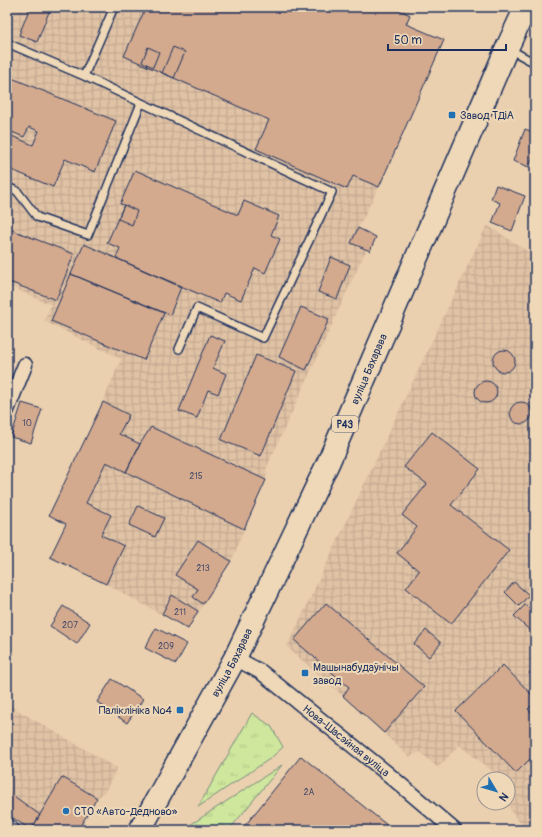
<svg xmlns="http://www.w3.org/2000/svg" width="542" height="837" viewBox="0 0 542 837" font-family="Pangolin,sans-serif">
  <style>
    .industrial { fill: url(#industrial-grid) }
    .grass { fill: url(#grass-tufts); stroke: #748b7d }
    .building { fill: #d4aa8e; stroke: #1b2f5e }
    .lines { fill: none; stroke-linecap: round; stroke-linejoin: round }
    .lane-casing { stroke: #1b2f5e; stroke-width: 10 }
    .street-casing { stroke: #1b2f5e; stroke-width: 17 }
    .primary-casing { stroke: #1b2f5e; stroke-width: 25 }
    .lane { stroke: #eed8b7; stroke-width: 7 }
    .street { stroke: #eed8b7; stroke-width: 14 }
    .primary { stroke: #eed8b7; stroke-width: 22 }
    .poi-dot { fill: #1f6fb2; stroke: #eed8b7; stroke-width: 1.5 }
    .labels { text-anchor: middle; stroke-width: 4; stroke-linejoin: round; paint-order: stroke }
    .number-label { font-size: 9px; fill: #494e6a }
    .shield { fill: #eed8b7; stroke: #5a6279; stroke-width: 1 }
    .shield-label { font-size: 10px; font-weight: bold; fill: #1b2f5e }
    .poi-label { font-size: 11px; fill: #1b2f5e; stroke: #eed8b7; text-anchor: start }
    .street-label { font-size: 11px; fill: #1b2f5e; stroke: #eed8b7 }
  </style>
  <defs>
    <pattern id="industrial-grid" width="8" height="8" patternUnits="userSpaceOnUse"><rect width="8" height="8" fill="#e0c2a4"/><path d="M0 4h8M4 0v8" fill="none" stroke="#c0a790"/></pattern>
    <pattern id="grass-tufts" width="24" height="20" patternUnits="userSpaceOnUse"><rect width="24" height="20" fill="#cee79c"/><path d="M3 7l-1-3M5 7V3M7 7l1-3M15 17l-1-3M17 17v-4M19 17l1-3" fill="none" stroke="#b0c689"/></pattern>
  </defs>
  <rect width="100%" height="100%" fill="#ebd0af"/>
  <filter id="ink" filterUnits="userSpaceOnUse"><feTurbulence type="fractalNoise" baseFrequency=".025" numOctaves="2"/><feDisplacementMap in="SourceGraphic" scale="8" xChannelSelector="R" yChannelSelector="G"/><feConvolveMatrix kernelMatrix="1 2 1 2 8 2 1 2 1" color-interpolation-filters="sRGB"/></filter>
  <g filter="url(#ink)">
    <path class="industrial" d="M7 7H409L410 15 406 24 444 40 379 187 358 228 376 237 370 251 366 250 267 467 266 480 244 529 232 560 188 629 106 584 66 524 49 515 103 402 121 359 44 321 51 305 7 285Z
      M487 225 535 256V830H528L516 818 506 803H508V779H498L500 777 459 745 438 768 420 752 409 757 343 696 287 647Z
      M7 704 117 768 105 792 97 798 78 830H30L7 814Z"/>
    <path class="grass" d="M252 713 271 726 283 747 271 758 198 807Z
      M282 765 229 830H185L187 827Z"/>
    <path class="building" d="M30 7H51L37 42 19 35Z
      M146 7H393L410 15 406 24 444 40 379 187 353 176 347 189 256 149 269 120 124 56Z
      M148 47 159 52 153 67 142 62Z
      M173 47 185 52 174 78 162 73Z
      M7 76 116 121 95 172 65 159 53 187 7 168V134L33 145 39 131 29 127 24 137 7 130Z
      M525 129 535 133V151L529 167 513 161Z
      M135 170 238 215 244 201 279 216 271 235 280 239 265 273 255 268 241 300 224 293 220 303 116 258 120 248 107 243 124 205 120 204Z
      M496 185 525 196 512 231 492 223 500 203 491 199Z
      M124 205 137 211 132 225 118 219Z
      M7 228 74 254 56 300 7 281Z
      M358 228 376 237 370 251 351 243Z
      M84 244 181 287 170 315 71 274Z
      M331 257 350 265 337 299 318 292Z
      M71 274 164 313 144 360 51 321Z
      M301 307 329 319 306 370 279 357Z
      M210 335 225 341 213 368 226 374 218 394 208 390 197 418 179 411Z
      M493 361a11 11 0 1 1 22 0a11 11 0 1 1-22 0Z
      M256 355 296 371 261 456 221 440Z
      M535 376V392L531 384Z
      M475 392a11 11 0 1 1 22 0a11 11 0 1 1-22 0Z
      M103 402 129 415 119 434 140 444 126 472 106 462 86 503 111 515 101 535 124 546 106 584 50 557 66 524 49 515Z
      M510 413a11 11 0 1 1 22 0a11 11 0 1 1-22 0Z
      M22 403 42 409 31 443 11 437Z
      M151 427 266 480 244 529 126 472 140 444Z
      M432 432 480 469 451 505 509 550 451 624 406 588 419 571 397 553 417 527 402 515 427 484 404 467Z
      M138 506 164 518 155 537 129 525Z
      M198 540 231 561 203 604 193 597 198 589 175 575Z
      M514 582 529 595 519 606 505 592Z
      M172 595 198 611 188 629 162 614Z
      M326 603 424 687 384 733 343 696 349 687 294 640Z
      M525 605 535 615V633L534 634 514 616Z
      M63 606 90 623 77 644 50 626Z
      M156 628 187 644 176 664 145 648Z
      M426 630 441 643 429 657 414 644Z
      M503 665 535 698V703L528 709 535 716V754L516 773 456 711Z
      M535 667V679L529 673Z
      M112 679 143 699 127 723 97 702Z
      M301 756 393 830H245L243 828Z
      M62 777 97 798 78 830H31Z
      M7 791 40 815 31 830 7 814Z"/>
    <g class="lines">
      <defs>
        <path id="lane" d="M114 7 84 76 332 192 263 338 197 308 179 349
          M7 43 84 76
          M509 49 535 63
          M7 187 17 191 37 217 88 235 141 103"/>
        <g id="street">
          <path d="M7 410 25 365"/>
          <path id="s1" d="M235 658 261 672 388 774 454 830"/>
          <path d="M7 826 12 830"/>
        </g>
        <g id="primary">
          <path id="s2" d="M140 830 235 658 329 461 507 48 526 7"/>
        </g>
      </defs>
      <use href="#lane" class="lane-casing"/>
      <use href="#street" class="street-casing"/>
      <use href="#primary" class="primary-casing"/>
      <use href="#lane" class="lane"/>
      <use href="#street" class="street"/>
      <use href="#primary" class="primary"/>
    </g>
  </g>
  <g class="poi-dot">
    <rect x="448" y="111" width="8" height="8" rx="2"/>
    <rect x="301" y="669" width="8" height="8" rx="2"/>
    <rect x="176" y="706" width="8" height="8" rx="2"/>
    <circle cx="66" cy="811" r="4"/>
  </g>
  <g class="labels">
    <g class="number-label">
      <text x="27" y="426">10</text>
      <text x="196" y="479">215</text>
      <text x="203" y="571">213</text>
      <text x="180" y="615">211</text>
      <text x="70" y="628">207</text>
      <text x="166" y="649">209</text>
      <text x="309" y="795">2А</text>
    </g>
    <rect class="shield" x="332" y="416" width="26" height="16" rx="3"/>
    <g class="shield-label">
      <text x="345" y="428">Р43</text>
    </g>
    <g class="poi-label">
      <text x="460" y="119">Завод ТДіА</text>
      <text x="313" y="671">Машынабудаўнічы<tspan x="313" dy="13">завод</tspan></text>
      <text x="172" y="714" text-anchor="end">Паліклініка №4</text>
      <text x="74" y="815">СТО «Авто-Дедново»</text>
    </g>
    <g class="street-label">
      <text dy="4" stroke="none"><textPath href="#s2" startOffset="515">вуліца Бахарава</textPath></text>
      <text dy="4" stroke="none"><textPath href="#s2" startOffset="191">вуліца Бахарава</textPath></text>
      <text dy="4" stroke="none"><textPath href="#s1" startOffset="139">Нова-Шасэйная вуліца</textPath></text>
    </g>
  </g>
  <rect width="542" height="837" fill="none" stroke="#eed8b7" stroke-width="24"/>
  <rect x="12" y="12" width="518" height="813" fill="none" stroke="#1b2f5e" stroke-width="1.5" filter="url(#ink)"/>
  <g transform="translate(496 791) rotate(128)"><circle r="19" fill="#eed8b7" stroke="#9a9493"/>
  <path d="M0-3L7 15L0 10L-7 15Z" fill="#1f6fb2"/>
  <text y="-6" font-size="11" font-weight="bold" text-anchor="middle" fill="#1b2f5e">N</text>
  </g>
  <path d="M388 44v6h118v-6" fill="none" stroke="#1b2f5e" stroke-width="2"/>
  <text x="394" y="44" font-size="12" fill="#1b2f5e" stroke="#eed8b7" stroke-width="3" paint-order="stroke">50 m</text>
</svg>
